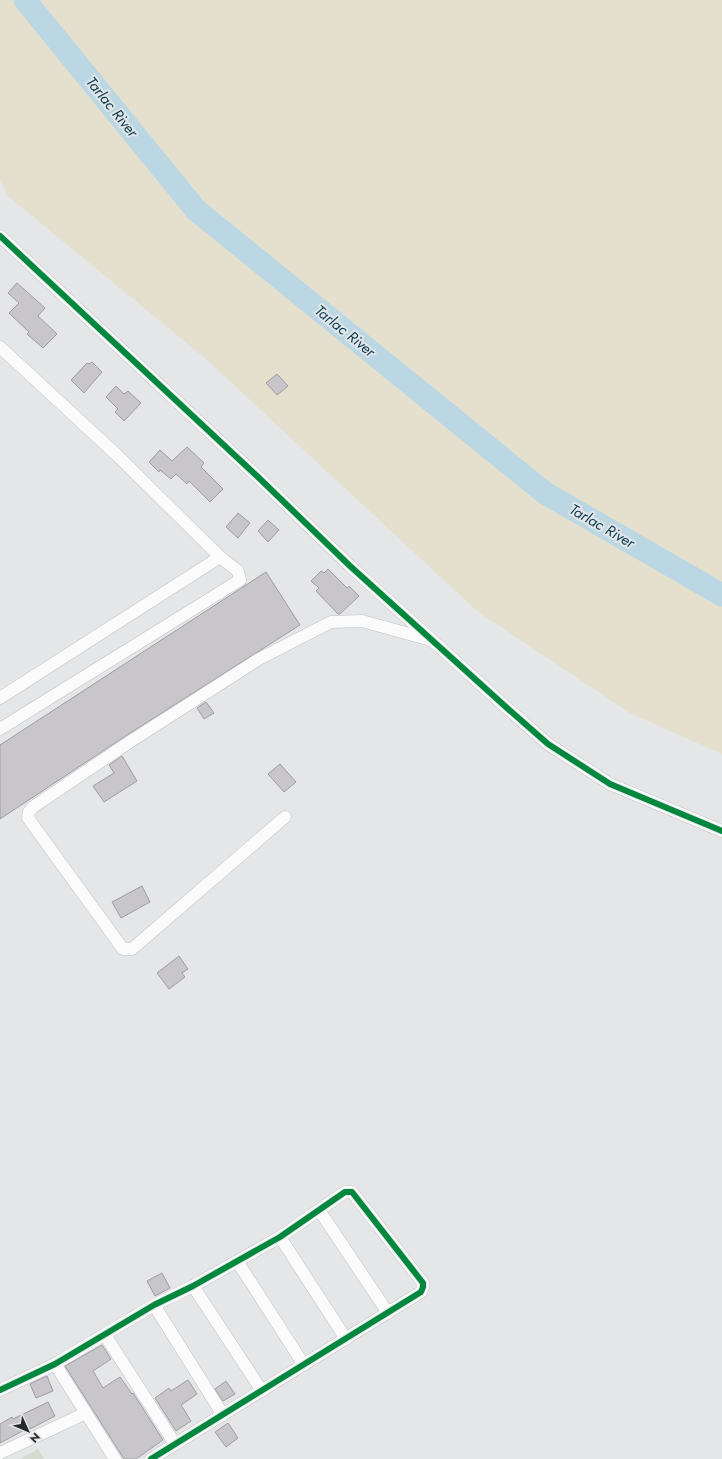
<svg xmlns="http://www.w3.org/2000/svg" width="722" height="1459" viewBox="0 0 722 1459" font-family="Jost,sans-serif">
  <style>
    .green { fill: #d5dace }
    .sand { fill: #e5e0cd }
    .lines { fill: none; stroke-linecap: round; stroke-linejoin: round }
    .river { stroke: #bcd7e4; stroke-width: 23 }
    .building { fill: #c8c5cb; stroke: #9e9e9f }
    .minor-casing { stroke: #c0c2c3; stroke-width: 13 }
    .minor { stroke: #fbfbfb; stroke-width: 12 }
    .cycleway-casing { stroke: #e3e6e8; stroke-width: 8 }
    .cycleway { stroke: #00873e; stroke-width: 6 }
    .labels { text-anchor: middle; stroke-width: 4; stroke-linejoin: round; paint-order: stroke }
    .water-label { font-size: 15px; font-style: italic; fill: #093b50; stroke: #e3e6e8 }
  </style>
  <rect width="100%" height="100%" fill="#e4e6e7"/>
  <path class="green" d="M38 1449 44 1459H20Z"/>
  <path class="sand" d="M0 0H722V754L630 713 477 611 206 359 8 196 0 180Z"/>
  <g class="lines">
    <path class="river" d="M25 0 196 210 545 493 722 595"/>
  </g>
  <path class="building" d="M17 283 45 308 38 316 57 334 43 348 27 334 29 332 9 313 19 303 8 293Z
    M92 362 102 372 84 393 71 380 87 363 89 364Z
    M277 374 288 386 277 395 266 383Z
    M116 386 124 394 128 391 141 403 124 421 115 412 118 409 106 397Z
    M187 447 204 463 201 467 223 489 210 502 189 481 187 484 176 474 171 479 160 470 159 472 149 462 160 450 172 461Z
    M238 513 250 523 238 538 226 527Z
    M268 520 279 530 268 542 258 531Z
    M328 569 347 588 349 586 359 596 340 614H338L316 591 319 588 311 581 321 571 324 573Z
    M266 572 300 625 127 735 0 819V745Z
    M206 702 214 713 204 719 197 708Z
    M122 756 137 781 104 802 93 786 114 773 109 765Z
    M280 764 296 782 284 792 268 774Z
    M142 886 150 902 121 918 112 902Z
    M179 956 188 969 182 973 185 977 169 989 157 973Z
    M162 1273 170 1288 155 1296 147 1281Z
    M102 1345 111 1359 93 1371 103 1388 120 1377 132 1394 133 1393 163 1440 136 1459H124L65 1366Z
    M47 1376 53 1391 36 1398 30 1384Z
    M188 1380 197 1394 181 1405 191 1421 176 1431 155 1398 169 1388 171 1391Z
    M226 1381 235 1394 223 1401 215 1389Z
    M48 1402 55 1416 30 1429V1427L0 1443V1424L12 1417 13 1419Z
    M228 1423 238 1438 226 1447 215 1432Z"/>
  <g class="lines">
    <defs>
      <path id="minor" d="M0 236 258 477 350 566 507 708 548 744 610 784 722 831
        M0 347 119 457 220 557 0 698
        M0 729 240 580 238 571 220 557
        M285 817 132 949H123L28 818 29 812 33 807 131 741 259 659 331 622 362 621 431 640
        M319 1210 388 1313
        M280 1237 346 1339
        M237 1261 304 1365
        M193 1286 262 1391
        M154 1305 223 1415
        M105 1335 175 1444
        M55 1364 115 1459
        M0 1390 55 1364 154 1305 193 1286 280 1237 345 1192H352L423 1283V1287L421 1292 151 1459
        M0 1453 86 1413"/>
    </defs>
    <use href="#minor" class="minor-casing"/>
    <use href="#minor" class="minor"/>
    <defs>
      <path id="cycleway" d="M0 236 258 477 350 566 507 708 548 744 610 784 722 831
        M0 1390 55 1364 154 1305 193 1286 280 1237 345 1192H352L423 1283V1287L421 1292 151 1459"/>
    </defs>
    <use href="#cycleway" class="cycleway-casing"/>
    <use href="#cycleway" class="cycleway"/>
  </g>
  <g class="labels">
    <g class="water-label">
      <text transform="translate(112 107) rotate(51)" y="5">Tarlac River</text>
      <text transform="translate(345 331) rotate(39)" y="5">Tarlac River</text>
      <text transform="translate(602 526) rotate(30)" y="5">Tarlac River</text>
    </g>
  </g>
  <g transform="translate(28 1431) rotate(134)" stroke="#e3e6e8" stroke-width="3" paint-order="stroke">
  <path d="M0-3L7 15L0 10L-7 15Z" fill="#272829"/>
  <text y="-6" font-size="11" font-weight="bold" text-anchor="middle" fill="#272829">N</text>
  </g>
</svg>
